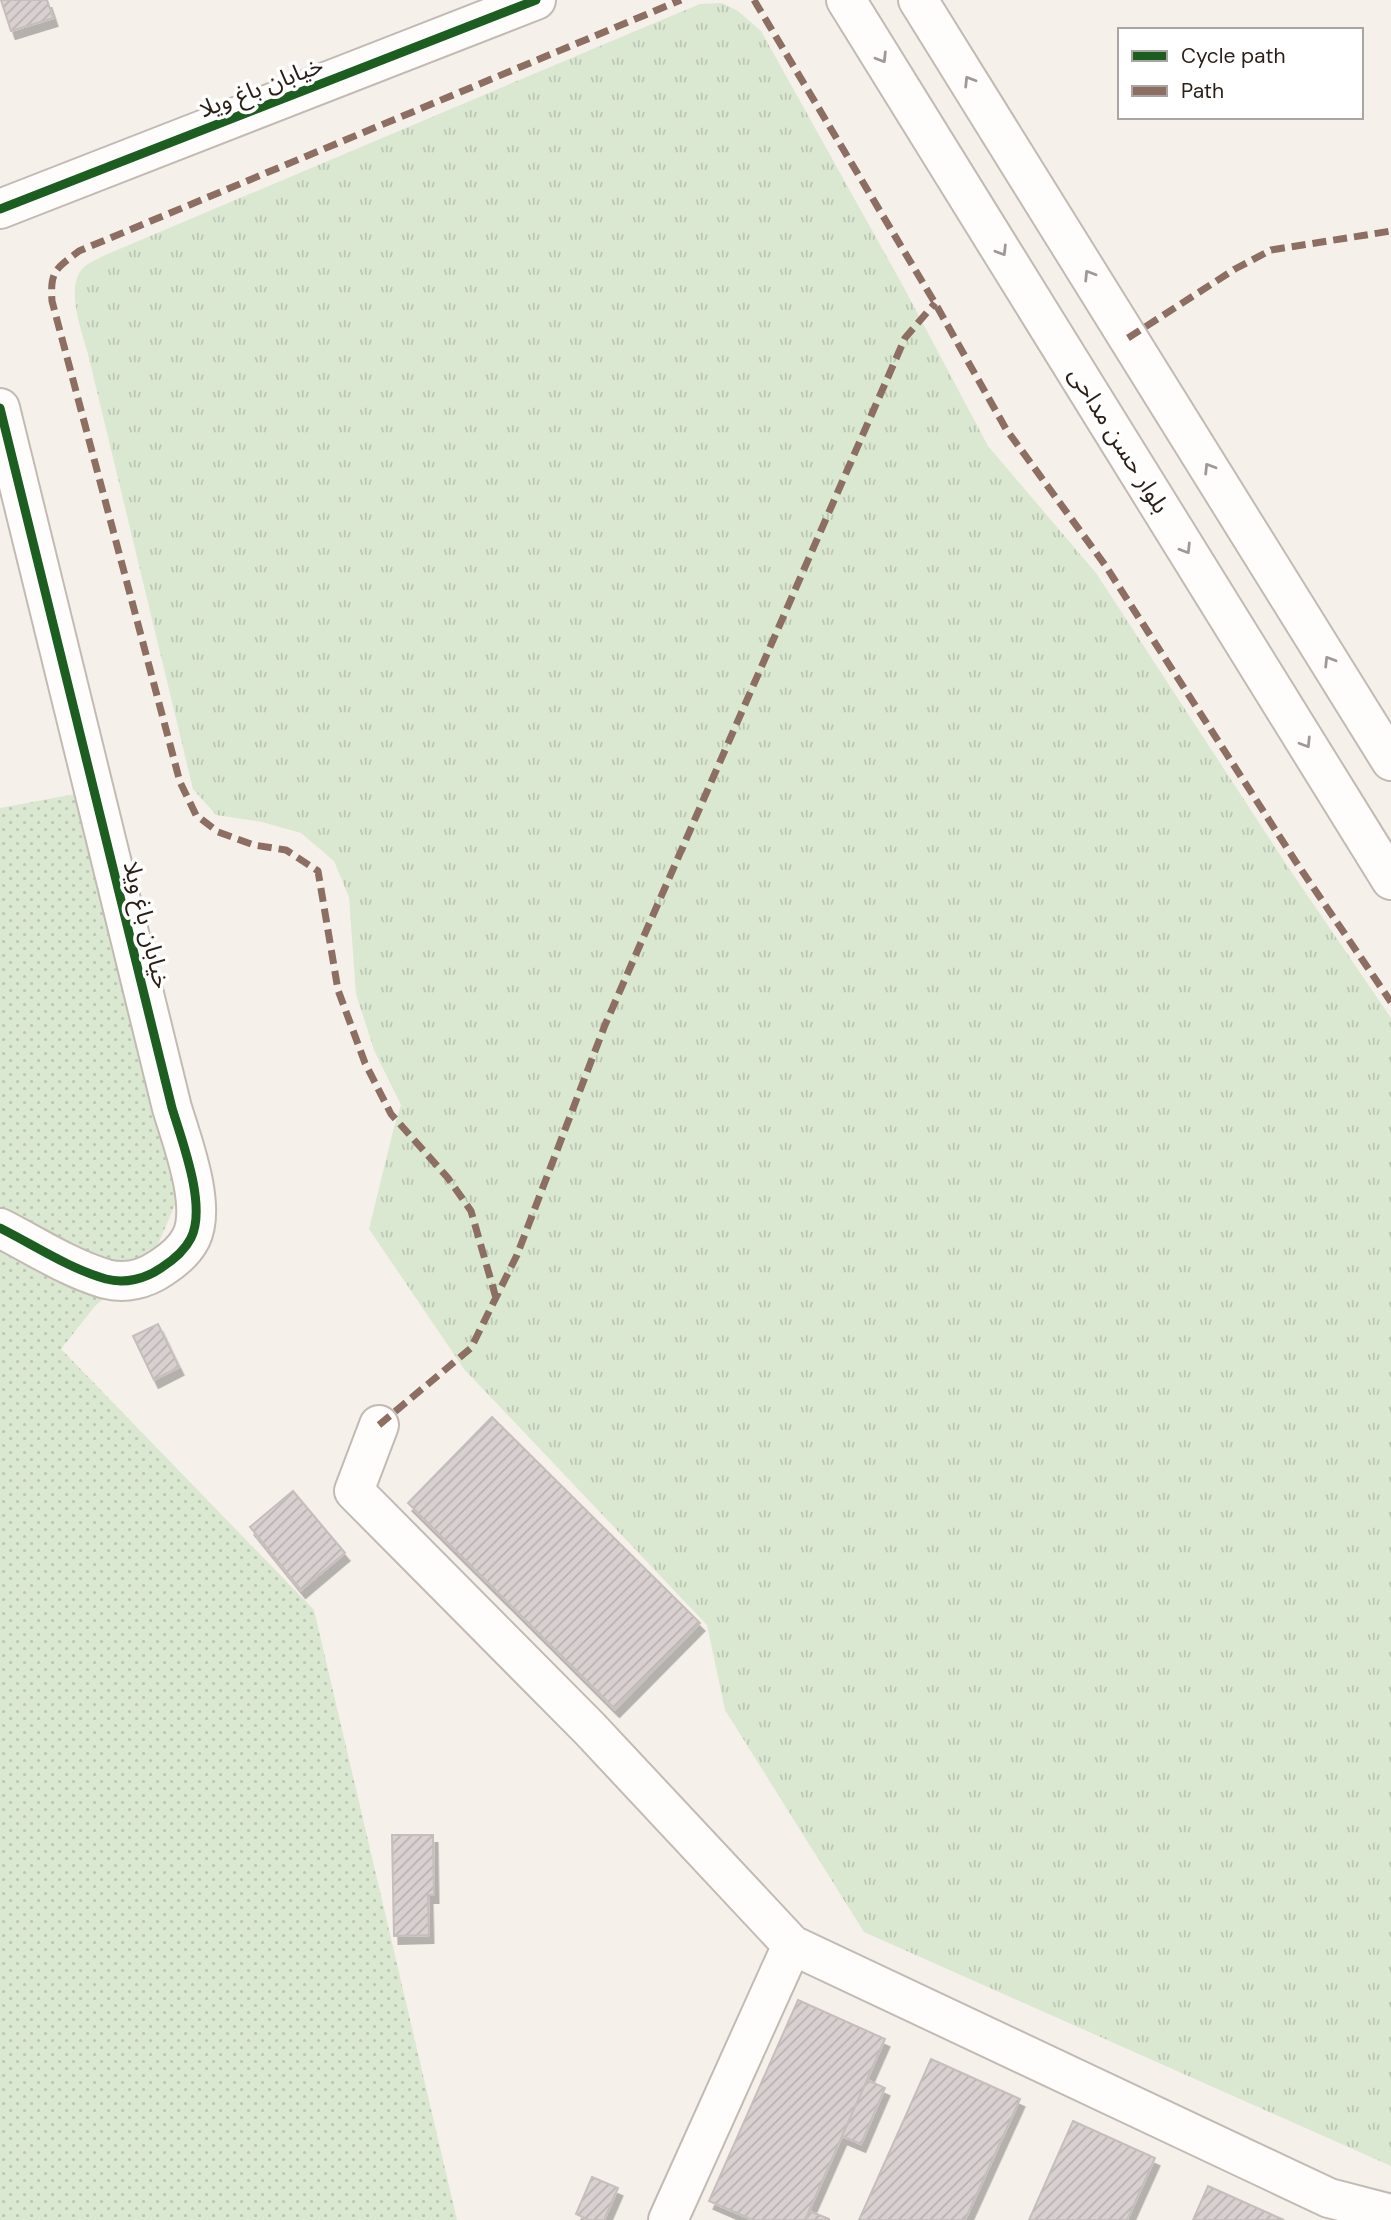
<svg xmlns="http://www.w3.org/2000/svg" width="1391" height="2220" viewBox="0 0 1391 2220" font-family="'DM Sans','Noto Sans Arabic',sans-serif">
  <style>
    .grass { fill: url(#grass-tufts) }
    .park { fill: url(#park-dots) }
    .building { fill: url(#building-hatch); stroke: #c6bdbd; stroke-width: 2; filter: url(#shadow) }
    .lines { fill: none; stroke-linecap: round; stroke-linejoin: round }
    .minor-casing { stroke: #c2bab3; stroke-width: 42 }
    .major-casing { stroke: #c2bab3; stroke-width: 42 }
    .minor { stroke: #fefdfc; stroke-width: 38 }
    .major { stroke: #fefdfc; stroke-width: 38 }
    .quiet { stroke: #8d6e63; stroke-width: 7; stroke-dasharray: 14 7; stroke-linecap: butt }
    .cycleway-casing { stroke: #fff; stroke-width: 13 }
    .cycleway { stroke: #1b5e20; stroke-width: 9 }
    .oneway { stroke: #9f9995 }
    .labels { text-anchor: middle; stroke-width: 7; stroke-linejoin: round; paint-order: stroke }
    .street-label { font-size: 24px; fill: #2a1f17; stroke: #fff }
  </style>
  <defs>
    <pattern id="grass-tufts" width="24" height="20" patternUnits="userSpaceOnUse" patternTransform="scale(1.75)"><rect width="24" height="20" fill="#dae7d1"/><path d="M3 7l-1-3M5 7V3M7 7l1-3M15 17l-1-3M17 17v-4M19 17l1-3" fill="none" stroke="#bbc6b3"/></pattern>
    <pattern id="park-dots" width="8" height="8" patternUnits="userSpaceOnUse" patternTransform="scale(1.75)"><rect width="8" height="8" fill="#dae7d1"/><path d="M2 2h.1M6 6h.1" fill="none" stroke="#bbc6b3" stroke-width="1.8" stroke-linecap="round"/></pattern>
    <pattern id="building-hatch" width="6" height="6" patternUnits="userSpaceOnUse" patternTransform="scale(1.75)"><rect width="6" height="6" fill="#d9d0d0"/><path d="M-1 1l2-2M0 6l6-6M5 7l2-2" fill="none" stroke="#bab2b2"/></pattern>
    <filter id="shadow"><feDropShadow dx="4.5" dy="8" stdDeviation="0" flood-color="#0004"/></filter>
  </defs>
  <rect width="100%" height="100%" fill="#f6f0eb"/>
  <path class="grass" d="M722 3 738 11 761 31 903 286 988 446 1096 573 1288 867 1391 1018V2166L864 1932 725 1710 707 1625 464 1369 369 1229 393 1131 401 1105 374 1050 356 994 349 897 334 861 301 833 262 822 216 815 193 789 88 354C82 332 64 286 84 267 89 263 97 259 103 256L633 32 700 4Z"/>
  <path class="park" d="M97 790 199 1163 174 1207 153 1256 95 1306 61 1349 314 1610 457 2220H0V808Z"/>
  <path class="building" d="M1 0H47L53 18 11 31Z
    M158 1324 179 1367 154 1380 133 1336Z
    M492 1417 700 1623 615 1709 408 1503Z
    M293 1491 345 1553 301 1590 250 1527Z
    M392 1835H433L434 1895H428L429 1935 394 1936Z
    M798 2000 885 2039 805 2220H753L709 2201Z
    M931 2059 1020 2099 965 2220H859Z
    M867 2080 885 2088 861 2144 842 2136Z
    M1073 2121 1155 2158 1127 2220H1029Z
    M592 2177 618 2188 604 2220H589L576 2214Z
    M1208 2186 1284 2220H1193Z
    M809 2211 829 2219V2220H805Z"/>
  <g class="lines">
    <defs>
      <path id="minor" d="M0 209 536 0
        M0 408 172 1108C182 1141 207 1206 191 1238 185 1250 172 1261 161 1268 145 1279 125 1284 106 1279 68 1268 34 1245 0 1228
        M379 1425 354 1491 590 1729 792 1945
        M668 2220 792 1945 1329 2198 1391 2214"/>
      <path id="major" d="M846 0 1391 880
        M918 0 1391 761"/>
    </defs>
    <use href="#minor" class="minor-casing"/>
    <use href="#major" class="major-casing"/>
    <use href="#minor" class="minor"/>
    <use href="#major" class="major"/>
    <path class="quiet" d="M754 0 935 303 1006 429 1105 565 1296 862 1391 1002
      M1128 338 1235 269 1271 250 1391 231
      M496 1298 471 1211 448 1178 391 1114 365 1063 338 990 318 871 286 850 254 845 218 832 196 815 180 782 52 301C50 270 56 269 79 251L681 0
      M379 1425 471 1348 517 1255 605 1025 905 338 935 303"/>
    <defs>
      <path id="cycleway" d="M0 209 536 0
        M0 408 172 1108C182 1141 207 1206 191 1238 185 1250 172 1261 161 1268 145 1279 125 1284 106 1279 68 1268 34 1245 0 1228"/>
    </defs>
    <use href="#cycleway" class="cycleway-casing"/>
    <use href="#cycleway" class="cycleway"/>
  </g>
  <defs><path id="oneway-chevron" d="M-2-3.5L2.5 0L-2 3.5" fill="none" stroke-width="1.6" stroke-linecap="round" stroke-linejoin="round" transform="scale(1.75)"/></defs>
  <g class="oneway">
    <use href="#oneway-chevron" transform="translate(882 58) rotate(58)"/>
    <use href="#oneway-chevron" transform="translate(969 81) rotate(-122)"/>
    <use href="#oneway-chevron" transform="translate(1002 251) rotate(58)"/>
    <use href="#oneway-chevron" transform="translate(1089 275) rotate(-122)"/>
    <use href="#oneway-chevron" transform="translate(1209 468) rotate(-122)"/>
    <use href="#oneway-chevron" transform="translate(1186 549) rotate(58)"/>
    <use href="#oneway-chevron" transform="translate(1329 661) rotate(-122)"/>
    <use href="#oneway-chevron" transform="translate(1306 743) rotate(58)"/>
  </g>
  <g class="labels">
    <g class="street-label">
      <text transform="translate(261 87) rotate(-21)" y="8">خیابان باغ ویلا</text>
      <text transform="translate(1119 440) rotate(58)" y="8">بلوار حسن مداحی</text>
      <text transform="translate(147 925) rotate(76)" y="8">خیابان باغ ویلا</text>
    </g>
  </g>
  <rect x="1118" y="28" width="245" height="91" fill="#ffffff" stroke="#aaa5a2" stroke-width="2"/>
  <rect x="1132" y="51" width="35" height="10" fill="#1b5e20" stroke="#aaa5a2" stroke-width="2"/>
  <text x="1181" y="63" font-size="21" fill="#2a1f17">Cycle path</text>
  <rect x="1132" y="86" width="35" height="10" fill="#8d6e63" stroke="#aaa5a2" stroke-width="2"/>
  <text x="1181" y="98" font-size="21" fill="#2a1f17">Path</text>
</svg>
